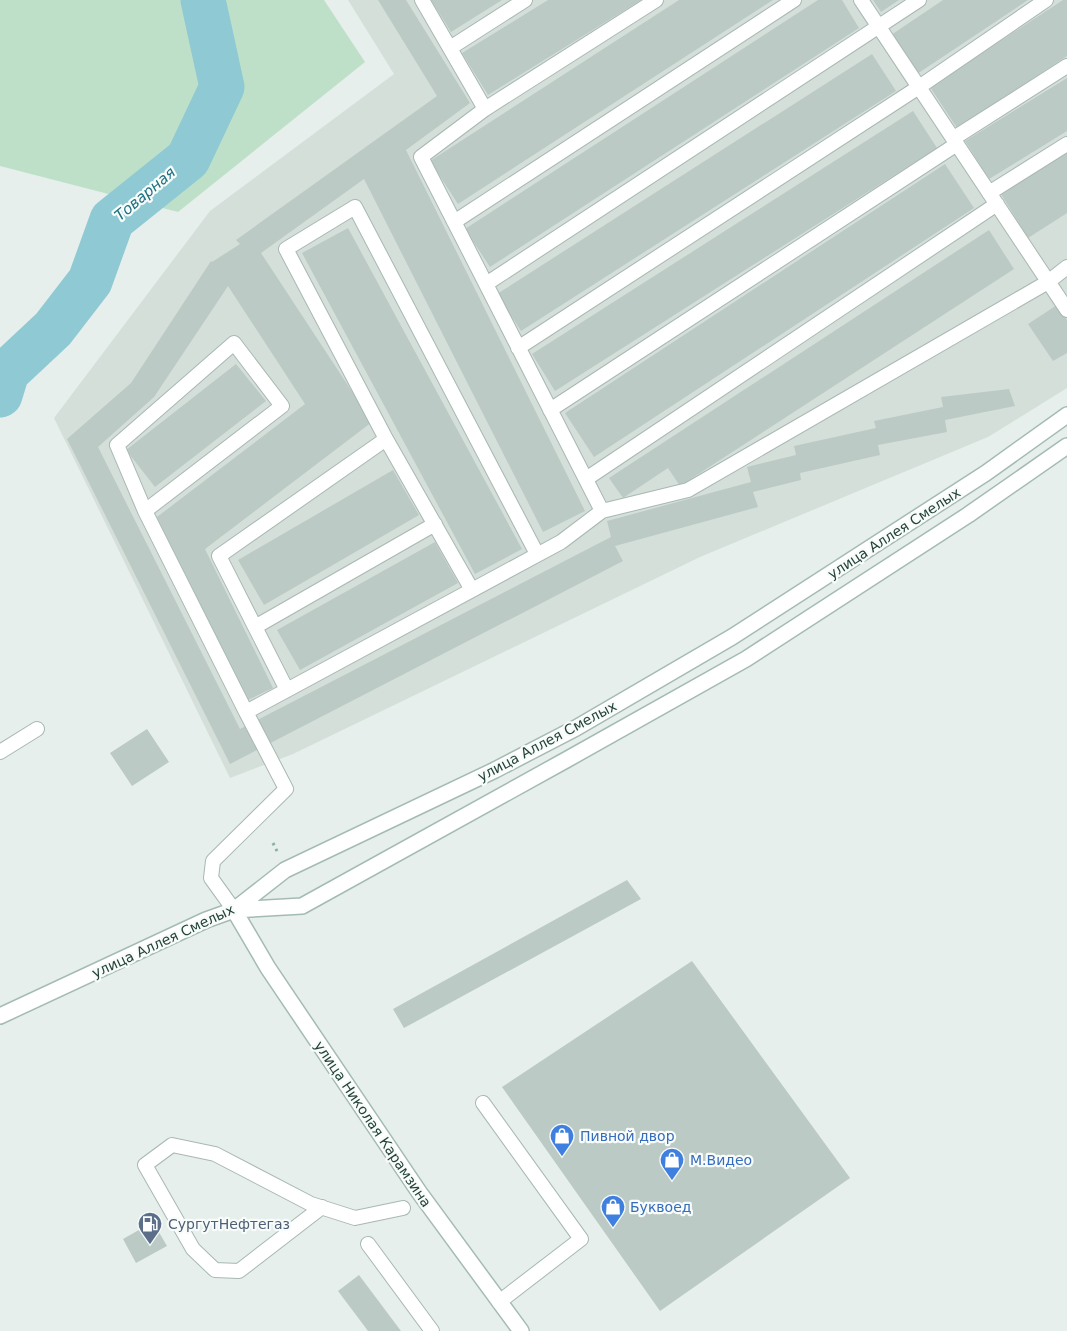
<svg xmlns="http://www.w3.org/2000/svg" width="1067" height="1331" viewBox="0 0 1067 1331" font-family="'DejaVu Sans',sans-serif">
  <style>
    .built { fill: #d4dfda }
    .green { fill: #bfe0c8 }
    .lines { fill: none; stroke-linecap: round; stroke-linejoin: round }
    .river { stroke: #8ec9d4; stroke-width: 45 }
    .building { fill: #bbcac4 }
    .lane-casing { stroke: #a8b8b2; stroke-width: 16 }
    .secondary-casing { stroke: #a4bbb3; stroke-width: 18 }
    .path { stroke: #86b3a5; stroke-width: 3; stroke-dasharray: 2.5 4; stroke-linecap: butt }
    .lane { stroke: #fff; stroke-width: 14 }
    .secondary { stroke: #fff; stroke-width: 15 }
    .labels { text-anchor: middle; stroke-width: 4.5; stroke-linejoin: round; paint-order: stroke }
    .street-label { font-size: 14px; fill: #24423a; stroke: #f7fbf9 }
    .shop-label { font-size: 14px; fill: #366cbe; stroke: #f7fbf9; text-anchor: start }
    .service-label { font-size: 14px; fill: #4e5e75; stroke: #f7fbf9; text-anchor: start }
    .water-label { font-size: 15px; font-style: italic; fill: #1c6f80; stroke: #f7fbf9 }
  </style>
  <rect width="100%" height="100%" fill="#e6efeb"/>
  <path class="built" d="M348 0H1067V388L988 437 700 557 293 754 230 778 54 418 210 211 394 74Z"/>
  <path class="green" d="M0 0H324L365 62 178 212 0 166Z"/>
  <g class="lines">
    <path class="river" d="M0 395 7 372 53 329 90 281 112 220 188 159 222 87 203 0"/>
  </g>
  <path class="building" d="M378 0H406L470 103 406 150 585 511 543 532 364 179 261 253 372 422 205 549 273 688 248 700 157 517 305 404 228 286 154 397 98 447 240 729 611 537 607 521 751 482 747 467 796 455 794 446 876 428 874 421 943 407 941 397 1009 389 1015 406 945 420 947 432 878 445 880 455 800 473 801 480 753 492 758 507 615 546 623 561 230 764 67 439 131 383 211 261 212 262 240 244 236 240 437 96Z
    M431 0H502L451 32Z
    M548 0H641L488 95 462 53Z
    M679 0H773L458 204 430 161Z
    M818 0H842L859 28 490 267 465 229Z
    M873 0H899L881 12Z
    M943 0H1028L917 74 891 35Z
    M1063 0H1067V56L957 128 930 87Z
    M872 54 896 91 521 331 497 294Z
    M1067 78V131L989 179 965 141Z
    M913 111 937 148 555 391 532 354Z
    M1067 152V213L1028 238 1001 194Z
    M945 164 974 208 594 457 565 413Z
    M348 228 522 549 475 574 302 253Z
    M989 230 1014 269 680 486 668 468 623 498 609 478Z
    M1057 305 1067 320V353L1053 361 1028 324Z
    M236 364 266 401 155 487 126 450Z
    M393 470 419 515 264 605 238 560Z
    M435 542 458 583 300 670 277 630Z
    M147 729 169 762 132 786 110 753Z
    M627 880 641 899 404 1028 393 1009Z
    M692 961 850 1178 660 1311 502 1087Z
    M153 1222 167 1246 136 1263 123 1239Z
    M359 1275 401 1331H368L338 1291Z"/>
  <g class="lines">
    <defs>
      <path id="lane" d="M422 0 485 109 421 157 602 511
        M861 0 1067 310
        M450 48 525 0
        M485 109 656 0
        M954 138 1067 66
        M989 193 1067 144
        M454 222 794 0
        M486 284 919 0
        M518 348 919 87 1046 0
        M550 410 957 144
        M386 439 472 590
        M586 479 997 204
        M145 511 117 445 234 343 282 406 145 511 246 712 287 690
        M537 554 355 207 286 249 386 439 219 556 287 690 561 542 602 511 688 490 1048 282 1067 267
        M255 627 435 524
        M0 752 37 729
        M234 910 211 878 213 861 286 789 246 712
        M483 1103 581 1239 499 1302
        M322 1207 239 1271 215 1270 193 1249 145 1165 172 1145 215 1154 311 1204 355 1218 403 1208
        M368 1244 432 1331"/>
      <path id="secondary" d="M234 910 302 906 566 760 746 659 968 515 1067 446
        M234 910 268 968 419 1192 521 1331
        M0 1016 206 920 234 910 285 870 495 770 576 728 732 637 986 473 1067 415"/>
    </defs>
    <use href="#lane" class="lane-casing"/>
    <use href="#secondary" class="secondary-casing"/>
    <path class="path" d="M273 843 278 853"/>
    <use href="#lane" class="lane"/>
    <use href="#secondary" class="secondary"/>
  </g>
  <defs>
    <symbol id="shop-pin" viewBox="-11 -11 22 30"><path d="M0 17L-7.5 6A9.5 9.5 0 1 1 7.5 6Z" fill="#3f7fe0" stroke="#f7fbf9"/><path d="M-5-2.5h2.3a2.7 3.5 0 0 1 5.4 0H5L5.5 6h-11ZM-1.5-2.5h3a1.5 2.3 0 0 0-3 0Z" fill="#fff"/></symbol>
    <symbol id="fuel-pin" viewBox="-11 -11 22 30"><path d="M0 17L-7.5 6A9.5 9.5 0 1 1 7.5 6Z" fill="#5c6f8a" stroke="#f7fbf9"/><path d="M-5.5-6h7V0h2V4h1.3V-2.5L3-4.5l.8-.8L6-3V5H2.5V1h-1V6h-7ZM-4.2-4.7v3.2H.2V-4.7Z" fill="#fff"/></symbol>
  </defs>
  <g fill-rule="evenodd">
    <use href="#shop-pin" x="548" y="1122" width="28" height="38"/>
    <use href="#shop-pin" x="658" y="1146" width="28" height="38"/>
    <use href="#shop-pin" x="599" y="1193" width="28" height="38"/>
    <use href="#fuel-pin" x="136" y="1210" width="28" height="38"/>
  </g>
  <g class="labels">
    <g class="street-label">
      <text transform="translate(894 533) rotate(-33)" y="5">улица Аллея Смелых</text>
      <text transform="translate(547 741) rotate(-28)" y="5">улица Аллея Смелых</text>
      <text transform="translate(163 941) rotate(-25)" y="5">улица Аллея Смелых</text>
      <text transform="translate(373 1124) rotate(56)" y="5">улица Николая Карамзина</text>
    </g>
    <g class="shop-label">
      <text x="580" y="1141">Пивной двор</text>
      <text x="690" y="1165">M.Видео</text>
      <text x="630" y="1212">Буквоед</text>
    </g>
    <g class="service-label">
      <text x="168" y="1229">СургутНефтегаз</text>
    </g>
    <g class="water-label">
      <text transform="translate(145 194) rotate(-40)" y="5">Товарная</text>
    </g>
  </g>
</svg>
